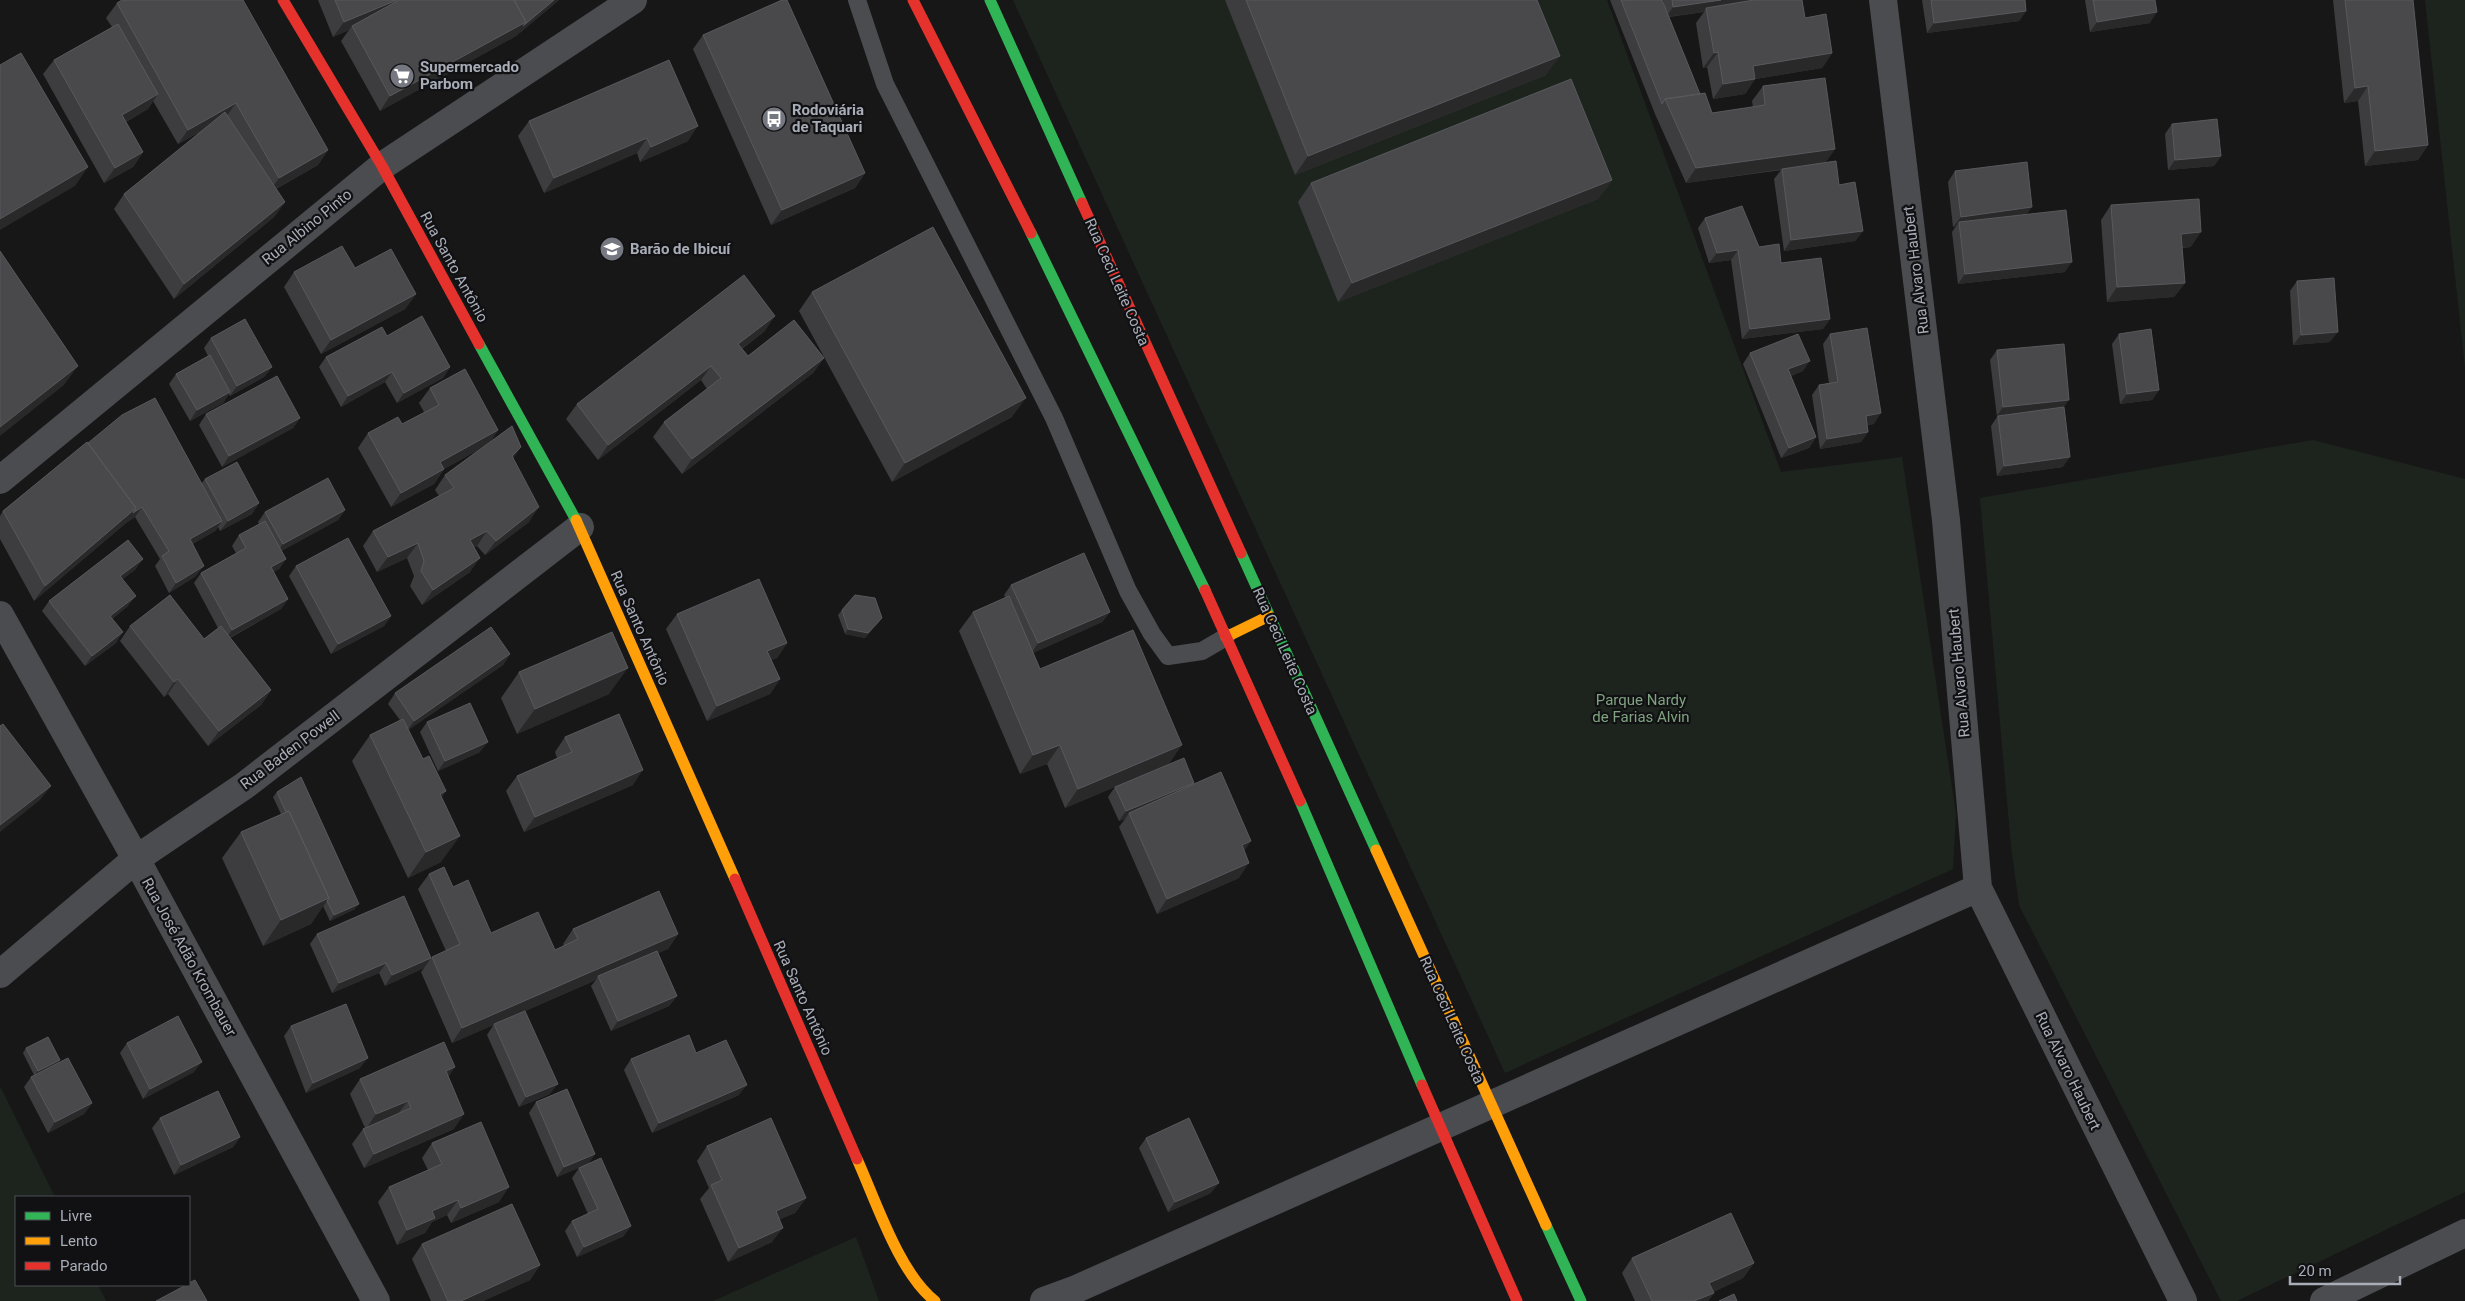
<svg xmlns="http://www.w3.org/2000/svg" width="2465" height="1301" viewBox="0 0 2465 1301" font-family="Roboto,sans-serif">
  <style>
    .green { fill: #1d241e }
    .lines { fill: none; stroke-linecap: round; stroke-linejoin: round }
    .lane { stroke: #4b4c50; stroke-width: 18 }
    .street { stroke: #4b4c50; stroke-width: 28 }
    .fast { stroke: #30b455; stroke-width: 11 }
    .slow { stroke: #ff9f0a; stroke-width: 11 }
    .jam { stroke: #e5322d; stroke-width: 11 }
    .wall { fill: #3d3d3f }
    .shaded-wall { fill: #29292a }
    .building { fill: #49494c; stroke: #58595d }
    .labels { text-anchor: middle; stroke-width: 4.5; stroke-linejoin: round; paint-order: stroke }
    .poi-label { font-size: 15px; font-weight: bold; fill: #a8adb8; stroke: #111113; text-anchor: start }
    .street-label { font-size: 15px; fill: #a8adb8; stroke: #111113 }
    .park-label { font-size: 15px; fill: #7fa381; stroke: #111113 }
  </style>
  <rect width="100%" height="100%" fill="#171717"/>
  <path class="green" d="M1013 0H1607L1781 472 1902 457 1956 814 1953 869 1505 1073Z
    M2425 0H2465V368Z
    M2313 440 2465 479V1192L2237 1301H2221L2019 905 2011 846 1980 498Z
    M0 1086 55 1197H16V1285H98L106 1301H0Z
    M856 1237 879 1301H713Z"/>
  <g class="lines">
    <path class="lane" d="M857 0 885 84 1054 418 1128 591 1152 634 1168 656 1202 651 1226 637"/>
    <path class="street" d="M1883 0 1946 520 1978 888 2183 1301
      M0 480 382 166 633 0
      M0 615 136 859 376 1301
      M0 974 136 859 244 786 580 527
      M1044 1301 1074 1290 1978 888
      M2324 1301 2465 1233"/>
    <path class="fast" d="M990 0 1082 203
      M1031 233 1205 590
      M479 344 576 520
      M1241 553 1376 850
      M1300 801 1422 1085
      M1546 1225 1581 1301"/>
    <path class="slow" d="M576 520 735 879
      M1226 637 1269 616
      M1376 850 1546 1225
      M857 1159C876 1201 899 1273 935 1301"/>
    <path class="jam" d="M283 0 382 166 479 344
      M913 0 1031 233
      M1082 203 1241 553
      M1205 590 1300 801
      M735 879 857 1159
      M1422 1085 1517 1301"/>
  </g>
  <path class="wall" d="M318 0H559L516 36 380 111 341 41 349 30 333 37Z
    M1225 0H1537L1546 75 1295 175Z
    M1610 0H1662L1664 7 1663 0H1802L1805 18 1832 53 1822 68 1755 79 1745 94 1713 99 1707 67 1703 68 1696 23 1704 12 1669 17 1700 94 1712 113 1753 107 1752 101 1763 86 1835 149 1825 163 1839 185 1863 231 1855 241 1784 251 1774 179 1781 170 1686 183 1655 114Z
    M1922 0H2025L2026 11 2019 21 1927 33Z
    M2085 0H2155L2150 23 2090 32Z
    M2333 0H2413L2428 145 2418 160 2365 166 2358 101 2344 103Z
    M117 3 328 150 318 165 276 189 285 202 274 217 174 299 114 209 124 194 202 131 178 144 153 101 148 109 126 122 143 152 133 167 104 183 43 74 54 60 112 27 106 18Z
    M703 35 865 173 855 188 771 225 693 49Z
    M529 121 688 141 640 162 637 153 544 193 518 136Z
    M2172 124 2221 156 2214 166 2168 170 2165 134Z
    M1955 171 2027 215 2065 272 1958 284 1952 232 1956 226 1953 227 1948 182Z
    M1612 180 1598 199 1338 302 1298 202 1311 183Z
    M2111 205 2191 247 2182 248 2185 283 2174 297 2107 302 2101 220Z
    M1705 218 1759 247 1781 263 1830 319 1823 329 1742 339 1731 260 1709 263 1698 228Z
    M355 268 416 294 405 309 321 354 284 287 294 272Z
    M2297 281 2330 342 2293 345 2290 291Z
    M812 292 1012 417 892 482 799 311Z
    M765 331 742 349 748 356 824 358 813 373 682 474 653 437 664 422 707 389 701 380 598 460 566 419 577 404Z
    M1830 334 1874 424 1867 425 1868 432 1861 442 1820 449 1812 395 1819 385 1829 383 1823 344Z
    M2119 334 2159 390 2152 400 2120 404 2112 344Z
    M387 336 450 367 443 378 397 403 385 382 341 407 319 367 326 357Z
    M211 338 272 367 264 377 230 396 229 394 223 403 190 421 169 384 176 374 208 356 204 348Z
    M1997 350 2064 408 2063 467 1997 476 1991 426 1997 417 1990 360Z
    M1750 353 1803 371 1791 376 1816 437 1809 448 1781 458 1743 364Z
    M430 388 498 430 490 442 513 458 529 522 485 555 477 546 474 547 470 572 422 605 410 586 414 576 407 558 377 572 363 546 373 531 439 496 435 490 445 475 480 449 444 469 434 484 391 507 358 448 368 433 402 424 424 412 419 403Z
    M206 414 300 418 293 428 222 467 199 425Z
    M88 443 201 484 205 479 259 503 252 514 220 531 218 527 215 531 192 544 196 576 169 593 155 566 160 559 135 517 126 523 34 601 0 539V516L3 511Z
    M345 510 338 520 281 551 286 559 279 569 273 572 288 599 281 609 230 638 271 690 261 705 208 746 168 694 164 697 120 641 130 626 204 639 218 628 194 583 201 573 236 553 232 546 239 535 259 524 258 522 265 512Z
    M296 566 391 616 384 626 331 654 289 576Z
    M136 569 122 579 128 606 112 619 116 643 85 666 42 611 49 601Z
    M1011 585 1110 612 1102 622 1033 653 1040 669 1169 764 1065 808 1047 764 1020 774 959 631 973 612 1006 598 1004 595Z
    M842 610 882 618 865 638 845 634 838 615Z
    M677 614 787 643 777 658 771 660 780 679 770 694 707 721 666 629Z
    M510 654 503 665 408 730 423 759 446 791 441 798V862L408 878 352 761 370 735 400 720 388 704 395 693Z
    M519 672 609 694 517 734 501 698Z
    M427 722 480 752 438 771 420 732Z
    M565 737 633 785 524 832 506 791 517 776 557 758 555 752Z
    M1194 783 1192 785 1244 851 1239 878 1157 914 1119 827 1125 819 1119 821 1108 797 1115 787Z
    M277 792 355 909 330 921 323 906 311 924 263 946 222 858 241 832 281 814 273 797Z
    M429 874 453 887 491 933 555 950 564 946 563 944 573 929 678 934 668 949 658 953 677 996 669 1006 611 1031 591 986 596 980 452 1043 421 972 424 968 385 986 379 973 332 993 310 944 317 934 431 958 446 951 418 889Z
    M494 1024 550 1094 519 1107 487 1035Z
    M291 1026 360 1068 306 1093 284 1036Z
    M127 1043 194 1072 143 1099 120 1053Z
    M26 1048 57 1064 92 1103 84 1114 48 1133 24 1087 31 1077 34 1075 23 1053Z
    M696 1053 739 1095 652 1133 624 1070 631 1059Z
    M448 1077 454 1129 364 1168 352 1144 363 1129 365 1128 350 1094 360 1079Z
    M536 1102 595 1154 588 1164 624 1236 577 1257 565 1231 572 1221 588 1214 572 1178 579 1168 583 1166 557 1177 529 1113Z
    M160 1118 240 1137 233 1147 174 1175 152 1128Z
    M1146 1138 1211 1193 1168 1212 1139 1148Z
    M432 1143 499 1202 451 1223 447 1215 432 1222 425 1233 397 1245 378 1202 389 1187 428 1170 422 1158Z
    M707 1146 806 1198 795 1213 779 1219 772 1242 728 1262 700 1199 709 1188 697 1161Z
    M422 1244 540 1265 530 1280 483 1301H431L412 1259Z
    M1632 1258 1754 1263 1743 1278 1713 1292 1714 1293 1708 1301H1635L1622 1273Z"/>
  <path class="shaded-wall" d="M397 0H406L352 26 349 30 333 37 344 22Z
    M554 0H559L516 36 523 26Z
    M1721 0H1765L1706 8 1704 12 1666 17 1673 7Z
    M2026 11 2019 21 1927 33 1934 23Z
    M2157 12 2150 23 2090 32 2097 22Z
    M526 22 516 36 380 111 390 96Z
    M1718 52 1707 67 1703 68 1714 53Z
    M1832 53 1822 68 1743 81 1753 66Z
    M1560 56 1546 75 1295 175 1308 156Z
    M1755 79 1745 94 1713 99 1723 84Z
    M2368 86 2358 101 2344 103 2355 88Z
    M158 94 148 109 112 130 122 115Z
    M236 103 226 117 178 144 188 130Z
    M698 126 688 141 640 162 651 147Z
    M647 138 637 153 544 193 554 178Z
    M2428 145 2418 160 2365 166 2375 151Z
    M1835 149 1825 163 1686 183 1696 168Z
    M328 150 318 165 268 193 279 178Z
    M143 152 133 167 104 183 115 168Z
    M2221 156 2214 166 2168 170 2175 160Z
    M88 167 75 186 0 230V219Z
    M865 173 855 188 771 225 782 210Z
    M1612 180 1598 199 1338 302 1352 283Z
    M285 202 274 217 174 299 184 284Z
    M2032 207 2025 217 1959 222 1956 226 1953 227 1961 217Z
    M1863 231 1855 241 1784 251 1791 240Z
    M2201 232 2191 247 2171 248 2181 234Z
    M1738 250 1731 260 1709 263 1717 253Z
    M2072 262 2065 272 1958 284 1965 274Z
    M2185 283 2174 297 2107 302 2117 287Z
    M416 294 405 309 321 354 331 340Z
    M775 316 765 331 728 359 738 344Z
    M1830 319 1823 329 1742 339 1750 329Z
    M2338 332 2330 342 2293 345 2301 335Z
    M824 358 813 373 682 474 692 459Z
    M1810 361 1803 371 1781 380 1788 369Z
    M78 366 64 385 0 436V427Z
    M711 366 701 380 598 460 608 445Z
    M272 367 264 377 230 396 237 386Z
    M450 367 443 378 397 403 404 393Z
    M392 372 385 382 341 407 348 396Z
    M2159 390 2152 400 2120 404 2127 394Z
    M230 392 223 403 190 421 197 410Z
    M1026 398 1012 417 892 482 905 463Z
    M2069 400 2062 410 1998 416 1996 417 2003 407Z
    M1881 413 1874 424 1858 426 1866 416Z
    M300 418 293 428 222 467 229 456Z
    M498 430 488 445 429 477 440 462Z
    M1868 432 1861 442 1820 449 1827 439Z
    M1816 437 1809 448 1781 458 1789 448Z
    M521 447 511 462 512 456Z
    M2070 457 2063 467 1997 476 2004 466Z
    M444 469 434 484 391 507 401 493Z
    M259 503 252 514 220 531 228 521Z
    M142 507 135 517 126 523 34 601 45 586 136 508Z
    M539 507 529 522 485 555 496 541Z
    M345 510 338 520 276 554 283 544Z
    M222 521 215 531 183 550 190 539Z
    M487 531 477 546 460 555 470 540Z
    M418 543 407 558 377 572 388 557Z
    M480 558 470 572 422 605 433 590Z
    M143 559 136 569 113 587 120 576Z
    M286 559 279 569 264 578 271 567Z
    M204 566 196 576 169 593 176 583Z
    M136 596 128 606 103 626 110 616Z
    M288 599 281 609 225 640 232 630Z
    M1110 612 1102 622 1031 654 1038 643Z
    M391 616 384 626 331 654 338 644Z
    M882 618 865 638 845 634 848 629Z
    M123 632 116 643 85 666 92 656Z
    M787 643 777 658 757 666 767 651Z
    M510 654 503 665 407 731 414 721Z
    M628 668 609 694 517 734 535 709Z
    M178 679 168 694 164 697 174 682Z
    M780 679 770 694 707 721 717 706Z
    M271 690 261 705 208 746 219 731Z
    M488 742 480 752 438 771 445 761Z
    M1060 745 1047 764 1020 774 1033 755Z
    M1182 745 1169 764 1065 808 1078 789Z
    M643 770 633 785 524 832 535 817Z
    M1194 783 1187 793 1129 813 1125 819 1119 821 1126 811Z
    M51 786 40 800 0 832V825Z
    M446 791 428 817 440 794Z
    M460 836 441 862 408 878 426 852Z
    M1251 841 1241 856 1242 845Z
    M1249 863 1239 878 1157 914 1167 899Z
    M329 898 311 924 263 946 281 920Z
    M359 904 355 909 330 921 334 915Z
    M678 934 668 949 599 978 598 976 596 980 452 1043 462 1028Z
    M431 958 424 968 385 986 392 975Z
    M386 963 379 973 332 993 339 983Z
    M677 996 669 1006 611 1031 618 1021Z
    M368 1058 360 1068 306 1093 313 1083Z
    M60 1060 56 1065 34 1076 38 1071Z
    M202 1062 194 1072 143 1099 150 1089Z
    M455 1067 445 1082 446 1071Z
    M558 1084 550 1094 519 1107 526 1097Z
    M747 1085 739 1095 652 1133 659 1123Z
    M408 1101 397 1115 366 1129 376 1114Z
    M92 1103 84 1114 48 1133 55 1122Z
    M464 1114 454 1129 364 1168 374 1154Z
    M240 1137 233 1147 174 1175 181 1165Z
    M595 1154 588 1164 557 1177 564 1167Z
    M1219 1183 1211 1193 1168 1212 1175 1202Z
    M509 1187 499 1202 451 1223 461 1208Z
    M806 1198 795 1213 765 1226 776 1211Z
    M458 1200 447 1215 432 1222 425 1233 397 1245 407 1230 432 1211Z
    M631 1226 624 1236 577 1257 584 1247Z
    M783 1228 772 1242 728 1262 739 1248Z
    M1754 1263 1743 1278 1699 1298 1709 1283Z
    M540 1265 530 1280 483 1301H461Z
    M1714 1293 1708 1301H1694Z"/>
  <path class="building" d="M122 0H243L328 150 279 178 236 103 188 130 117 3Z
    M335 0H397L344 22Z
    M399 0H514L526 22 390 96 352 26Z
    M514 0H554L523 26 526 22Z
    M782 0H787L865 173 782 210 703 35Z
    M1246 0H1537L1560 56 1308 156Z
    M1621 0H1662L1700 94 1665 99 1662 104Z
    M1672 0H1721L1673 7Z
    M1754 0H1802L1805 18 1826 14 1832 53 1753 66 1755 79 1723 84 1718 52 1714 53 1706 8Z
    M1931 0H2025L2026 11 1934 23Z
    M2093 0H2155L2157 12 2097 22Z
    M2345 0H2413L2428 145 2375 151 2368 86 2355 88Z
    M118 24 158 94 122 115 143 152 115 168 54 60Z
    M21 53 88 167 0 219V65Z
    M669 60 698 126 651 147 647 138 554 178 529 121Z
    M1825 78 1835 149 1696 168 1665 99 1705 93 1712 113 1765 105 1763 86Z
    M1571 79 1612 180 1352 283 1311 183Z
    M225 112 285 202 184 284 124 194Z
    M2217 119 2221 156 2175 160 2172 124Z
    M1836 161 1839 185 1855 182 1863 231 1791 240 1782 169Z
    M2027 162 2032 207 1961 217 1955 171Z
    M2199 199 2201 232 2181 234 2185 283 2117 287 2111 205Z
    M1742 206 1759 247 1779 244 1781 263 1821 258 1830 319 1750 329 1738 250 1717 253 1705 218Z
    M2066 210 2072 262 1965 274 1959 222Z
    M933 227 1026 398 905 463 812 292Z
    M342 246 355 268 391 249 416 294 331 340 294 272Z
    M0 251 78 366 0 427Z
    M744 275 775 316 738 344 748 356 794 320 824 358 692 459 664 422 721 378 711 366 608 445 577 404Z
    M2334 278 2338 332 2301 335 2297 281Z
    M422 316 450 367 404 393 392 372 348 396 326 357 382 327 387 336Z
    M245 319 272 367 237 386 211 338Z
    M1867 328 1881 413 1866 416 1868 432 1827 439 1819 385 1838 382 1830 334Z
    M2151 329 2159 390 2127 394 2119 334Z
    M1798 334 1810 361 1788 369 1816 437 1789 448 1750 353Z
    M2064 344 2069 400 2003 407 1997 350Z
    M210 355 230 392 197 410 176 374Z
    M465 369 498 430 440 462 444 469 401 493 368 433 398 417 402 424 439 405 430 388Z
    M277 376 300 418 229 456 206 414Z
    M155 398 222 521 190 539 204 566 176 583 162 556 169 551 142 507 133 513 136 508 88 443 122 415Z
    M2064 407 2070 457 2004 466 1998 416Z
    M512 426 521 447 512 456 539 507 496 541 487 531 470 540 480 558 433 590 421 571 424 561 418 543 388 557 373 531 454 488 445 475Z
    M87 442 136 508 45 586 3 511Z
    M237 462 259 503 228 521 205 479Z
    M328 478 345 510 283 544 265 512Z
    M265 521 286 559 271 567 288 599 232 630 201 573 246 548 239 535Z
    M348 538 391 616 338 644 296 566Z
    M128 540 143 559 120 576 136 596 110 616 123 632 92 656 49 601Z
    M1084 553 1110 612 1038 643 1011 585Z
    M759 579 787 643 767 651 780 679 717 706 677 614Z
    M170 595 204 639 221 626 271 690 219 731 178 679 174 682 130 626Z
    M855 595 875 598 882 618 868 633 848 629 842 610Z
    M1009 596 1040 669 1133 630 1182 745 1078 789 1060 745 1033 755 973 612Z
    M491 627 510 654 414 721 395 693Z
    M612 632 628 668 535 709 519 672Z
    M470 703 488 742 445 761 427 722Z
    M619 714 643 770 535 817 517 776 572 752 565 737Z
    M403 719 423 759 429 756 446 791 440 794 460 836 426 852 370 735Z
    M3 724 51 786 0 825V726Z
    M1184 758 1194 783 1126 811 1115 787Z
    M1221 772 1251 841 1242 845 1249 863 1167 899 1129 813Z
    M301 777 359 904 334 915 327 901 329 898 289 811 286 812 277 792Z
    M289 811 329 898 281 920 241 832Z
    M444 867 453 887 468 880 491 933 538 912 555 950 578 939 573 929 659 891 678 934 462 1028 432 957 460 944 429 874Z
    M404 896 431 958 392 975 386 963 339 983 317 934Z
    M657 951 677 996 618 1021 598 976Z
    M346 1004 368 1058 313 1083 291 1026Z
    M525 1011 558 1084 526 1097 494 1024Z
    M178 1016 202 1062 150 1089 127 1043Z
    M689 1035 696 1053 726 1040 747 1085 659 1123 631 1059Z
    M48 1037 60 1060 38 1071 26 1048Z
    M444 1042 455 1067 446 1071 464 1114 374 1154 363 1129 411 1108 408 1101 376 1114 360 1079Z
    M68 1058 92 1103 55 1122 31 1077Z
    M567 1089 595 1154 564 1167 536 1102Z
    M218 1091 240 1137 181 1165 160 1118Z
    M771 1118 806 1198 776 1211 783 1228 739 1248 711 1185 722 1180 707 1146Z
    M1189 1118 1219 1183 1175 1202 1146 1138Z
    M481 1122 509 1187 461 1208 458 1200 432 1211 435 1218 407 1230 389 1187 442 1164 432 1143Z
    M601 1158 631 1226 584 1247 572 1221 598 1209 579 1168Z
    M512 1204 540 1265 461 1301H448L422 1244Z
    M1731 1213 1754 1263 1709 1283 1714 1293 1694 1301H1652L1632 1258Z
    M195 1280 207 1301H156L186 1285H189V1283Z
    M1734 1294 1737 1301H1719Z"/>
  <defs>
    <symbol id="supermarket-disc" viewBox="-11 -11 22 22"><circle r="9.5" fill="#757880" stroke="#111113"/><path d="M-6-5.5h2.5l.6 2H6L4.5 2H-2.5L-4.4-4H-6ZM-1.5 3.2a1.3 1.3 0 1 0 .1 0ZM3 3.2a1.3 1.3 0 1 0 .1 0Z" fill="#fff"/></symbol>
    <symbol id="bus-disc" viewBox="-11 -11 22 22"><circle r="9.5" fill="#757880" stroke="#111113"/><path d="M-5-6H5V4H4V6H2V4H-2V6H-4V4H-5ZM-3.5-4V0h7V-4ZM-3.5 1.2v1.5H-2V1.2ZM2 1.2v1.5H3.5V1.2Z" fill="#fff"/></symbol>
    <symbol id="school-disc" viewBox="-11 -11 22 22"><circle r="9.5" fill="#757880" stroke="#111113"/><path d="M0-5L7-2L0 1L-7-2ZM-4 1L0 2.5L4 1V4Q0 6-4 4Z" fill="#fff"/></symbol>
  </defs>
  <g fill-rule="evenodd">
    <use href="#supermarket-disc" x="388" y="62" width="28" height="28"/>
    <use href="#bus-disc" x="760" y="105" width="28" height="28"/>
    <use href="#school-disc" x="598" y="235" width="28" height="28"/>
  </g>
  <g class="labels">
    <g class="poi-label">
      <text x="420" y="72">Supermercado<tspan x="420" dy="17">Parbom</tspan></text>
      <text x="792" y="115">Rodoviária<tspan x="792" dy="17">de Taquari</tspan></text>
      <text x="630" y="254">Barão de Ibicuí</text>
    </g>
    <g class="street-label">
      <text transform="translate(307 227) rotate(-39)" y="5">Rua Albino Pinto</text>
      <text transform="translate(454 267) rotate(61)" y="5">Rua Santo Antônio</text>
      <text transform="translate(1916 270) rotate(-97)" y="5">Rua Alvaro Haubert</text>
      <text transform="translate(1117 282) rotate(66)" y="5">Rua Ceci Leite Costa</text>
      <text transform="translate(640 628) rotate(66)" y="5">Rua Santo Antônio</text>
      <text transform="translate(1285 651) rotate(66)" y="5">Rua Ceci Leite Costa</text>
      <text transform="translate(1959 673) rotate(-95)" y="5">Rua Alvaro Haubert</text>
      <text transform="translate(290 750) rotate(-37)" y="5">Rua Baden Powell</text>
      <text transform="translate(189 957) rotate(61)" y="5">Rua José Adão Krombauer</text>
      <text transform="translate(803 998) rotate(66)" y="5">Rua Santo Antônio</text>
      <text transform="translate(1452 1020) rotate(66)" y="5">Rua Ceci Leite Costa</text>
      <text transform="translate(2068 1071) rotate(64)" y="5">Rua Alvaro Haubert</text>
    </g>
    <g class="park-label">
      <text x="1641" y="705">Parque Nardy<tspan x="1641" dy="17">de Farias Alvin</tspan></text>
    </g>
  </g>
  <rect x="15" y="1196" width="175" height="90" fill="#111113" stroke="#4d4f55"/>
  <rect x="25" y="1212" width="25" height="8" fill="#30b455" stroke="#4d4f55"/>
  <text x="60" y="1221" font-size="15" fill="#a8adb8">Livre</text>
  <rect x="25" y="1237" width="25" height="8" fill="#ff9f0a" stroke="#4d4f55"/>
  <text x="60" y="1246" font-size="15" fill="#a8adb8">Lento</text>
  <rect x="25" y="1262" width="25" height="8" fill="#e5322d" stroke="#4d4f55"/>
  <text x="60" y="1271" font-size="15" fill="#a8adb8">Parado</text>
  <path d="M2290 1276v8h110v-8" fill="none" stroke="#a8adb8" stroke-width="2.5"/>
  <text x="2298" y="1276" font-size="15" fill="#a8adb8" stroke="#111113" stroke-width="4" paint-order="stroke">20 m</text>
</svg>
